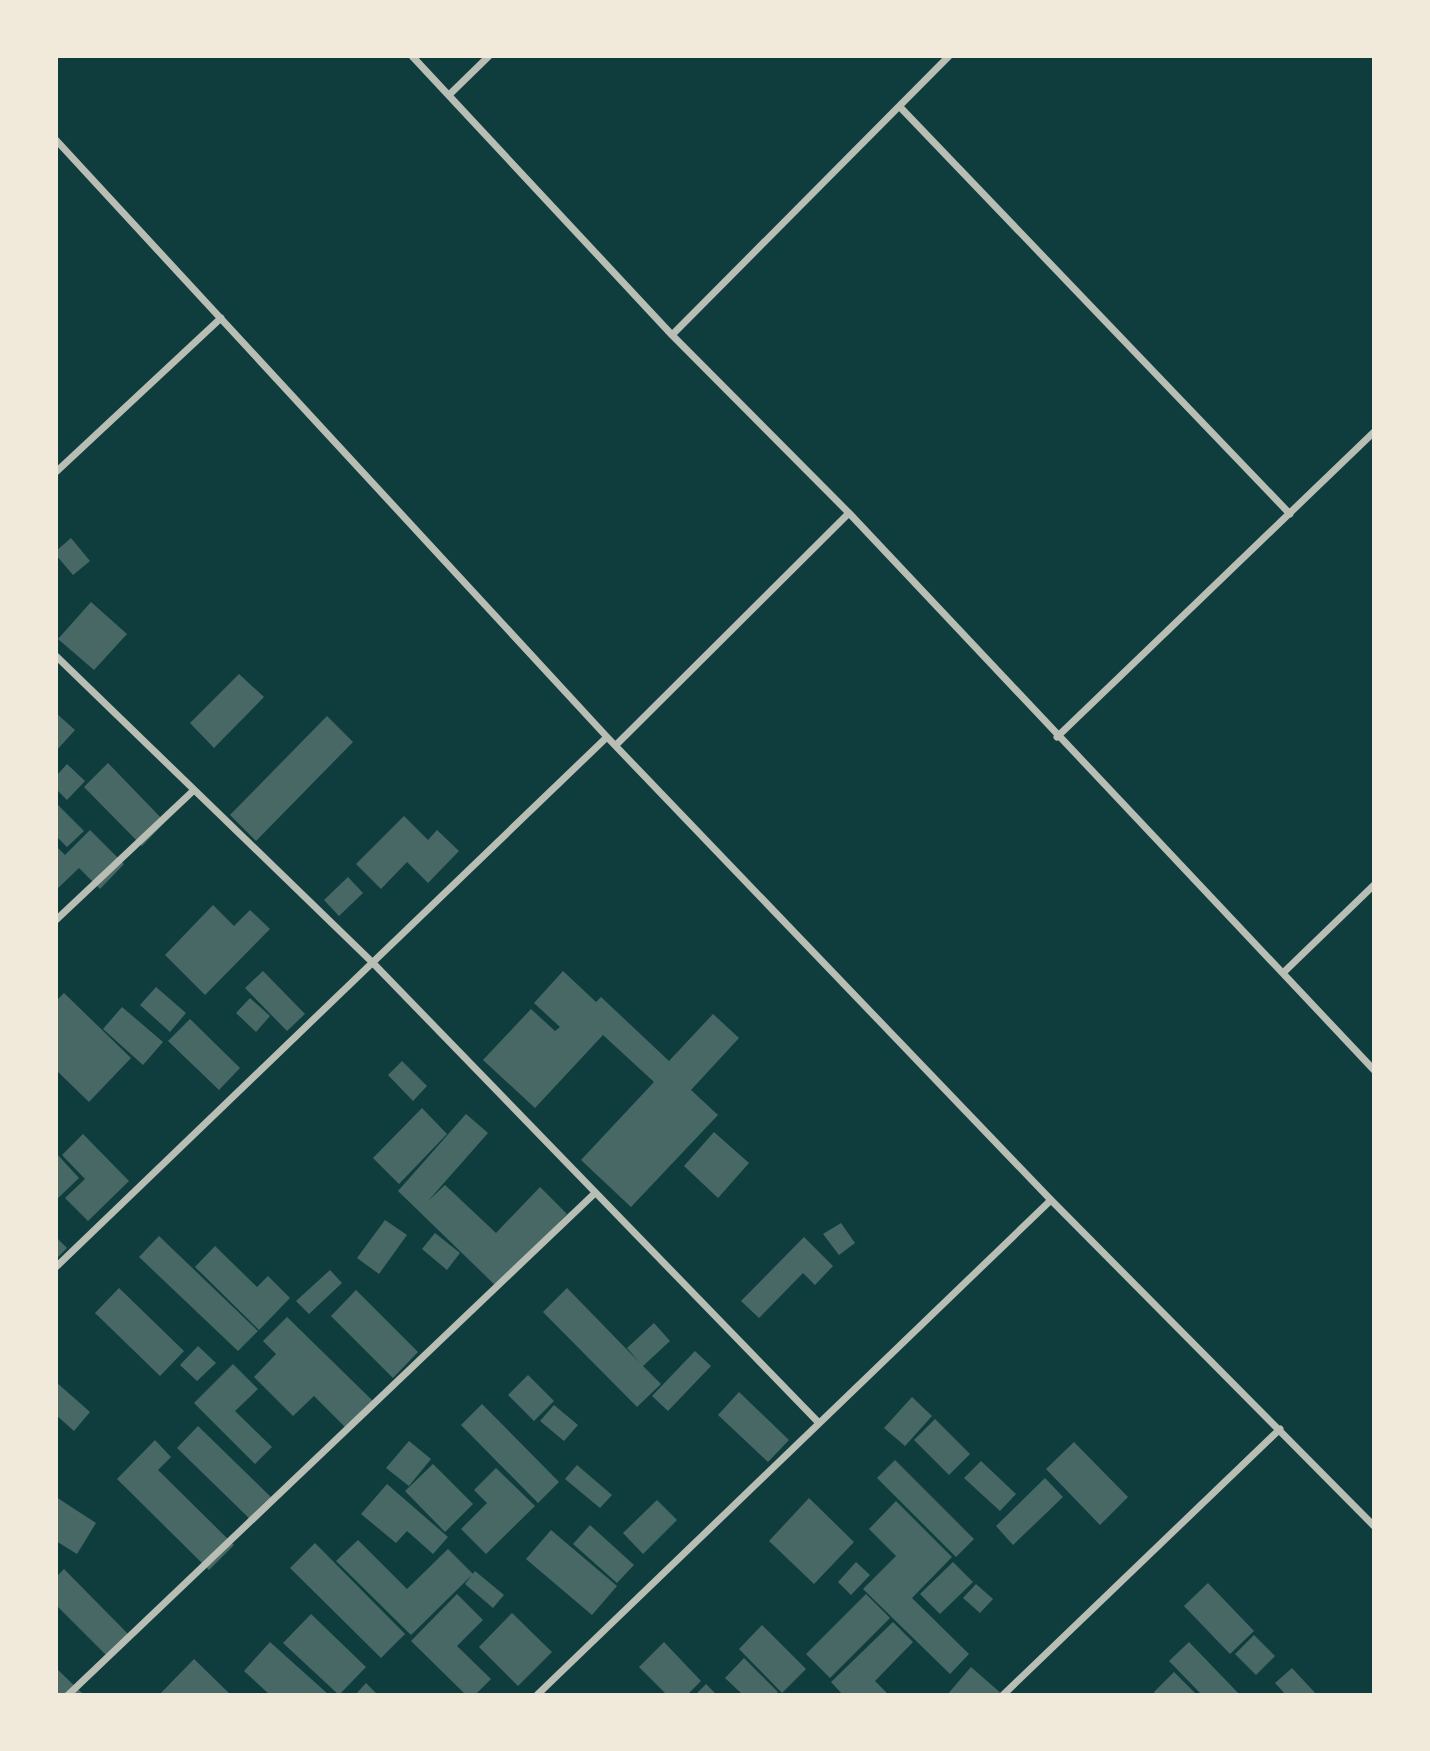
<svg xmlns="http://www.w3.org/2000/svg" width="1430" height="1751" viewBox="0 0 1430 1751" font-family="Raleway,sans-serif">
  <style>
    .building { fill: #486865 }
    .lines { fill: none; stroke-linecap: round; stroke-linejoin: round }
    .minor { stroke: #b8beb3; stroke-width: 7 }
  </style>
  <rect width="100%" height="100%" fill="#0f3d3e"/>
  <path class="building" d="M71 538 90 561 73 575 56 555V551Z
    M91 602 127 634 94 670 58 639Z
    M239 674 264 697 214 748 190 723Z
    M56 713 75 730 56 751Z
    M327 716 353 742 256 841 230 815Z
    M108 763 165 822 142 846 84 787Z
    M67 764 85 781 67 800 56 789V776Z
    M56 803 84 831 67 847 56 836Z
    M404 816 428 840 437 830 459 851 428 883 407 862 381 889 356 864Z
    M90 830 124 864 100 889 79 868 56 890V846L65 855Z
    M348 877 363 893 339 916 324 900Z
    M213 905 234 926 250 910 270 929 205 995 165 955Z
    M263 971 305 1014 287 1031 245 988Z
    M563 971 596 1002 601 997 669 1061 713 1014 739 1038 691 1090 718 1115 631 1207 581 1160 654 1082 603 1035 535 1108 483 1060 531 1009 555 1031 560 1027 534 1003Z
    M156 987 186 1013 170 1032 140 1005Z
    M64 993 131 1058 89 1102 56 1070V1001Z
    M250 998 270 1016 256 1032 236 1013Z
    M122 1007 163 1042 143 1065 103 1029Z
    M190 1019 240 1068 219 1090 168 1041Z
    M402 1061 427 1086 413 1101 388 1075Z
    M422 1108 447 1134 399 1184 373 1158Z
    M466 1114 488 1133 428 1201 445 1185 496 1233 540 1187 567 1214 497 1287 398 1191Z
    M714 1132 749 1163 718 1198 684 1166Z
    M83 1134 129 1181 88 1221 65 1198 85 1179 62 1155Z
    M56 1153 79 1178 56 1200Z
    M385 1220 407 1235 379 1274 357 1258Z
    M841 1223 855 1243 839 1255 823 1234Z
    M435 1233 460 1253 447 1270 422 1249Z
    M159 1236 258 1331 238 1351 139 1257Z
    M56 1237 67 1248 56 1259Z
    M804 1237 833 1266 815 1285 803 1273 759 1318 741 1301Z
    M215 1246 257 1287 268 1276 290 1298 259 1330 195 1267Z
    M330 1270 342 1283 309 1314 296 1301Z
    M119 1288 184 1351 160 1376 95 1313Z
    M567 1288 640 1363 627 1348 654 1323 670 1341 643 1366 661 1384 637 1407 543 1312Z
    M356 1290 418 1352 393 1378 331 1316Z
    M287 1317 374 1402 347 1429 314 1396 293 1416 254 1377 276 1354 263 1341Z
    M198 1346 216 1363 197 1381 180 1365Z
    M695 1351 711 1366 668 1411 652 1396Z
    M233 1364 258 1389 235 1411 272 1447 255 1464 194 1403Z
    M528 1375 554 1401 534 1421 508 1395Z
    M56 1382 90 1412 74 1431 56 1415Z
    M739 1392 789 1440 768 1462 718 1415Z
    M912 1397 932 1416 905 1446 884 1428Z
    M482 1404 559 1482 538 1503 461 1425Z
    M554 1405 578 1425 564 1441 540 1421Z
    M935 1419 970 1454 949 1475 914 1440Z
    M198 1426 275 1501 254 1523 177 1448Z
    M155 1440 171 1457 158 1470 234 1545 209 1570 117 1479Z
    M409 1441 431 1459 409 1486 386 1468Z
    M1074 1442 1128 1497 1100 1525 1046 1469Z
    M895 1460 974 1539 956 1557 877 1478Z
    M981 1461 1016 1494 1000 1511 964 1478Z
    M433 1464 473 1504 445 1532 405 1491Z
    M577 1465 612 1495 600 1508 565 1479Z
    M496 1468 535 1506 486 1554 461 1529 487 1503 474 1490Z
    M1045 1478 1063 1497 1013 1545 996 1526Z
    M387 1484 448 1537 433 1554 407 1531 396 1543 361 1514Z
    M56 1497 96 1523 77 1554 56 1541Z
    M809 1498 854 1542 814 1584 769 1541Z
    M657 1500 677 1520 643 1554 623 1533Z
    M896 1501 952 1557 912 1598 969 1654 950 1674 863 1589 896 1556 869 1529Z
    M590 1525 634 1565 617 1583 573 1544Z
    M551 1530 617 1586 592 1615 526 1559Z
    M358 1540 407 1589 448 1549 473 1574 411 1635 336 1561Z
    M315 1543 405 1634 381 1658 290 1568Z
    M856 1562 870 1575 851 1595 838 1582Z
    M953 1562 973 1582 940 1614 920 1594Z
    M64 1569 132 1638 110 1659 56 1605V1577Z
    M475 1571 504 1595 493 1608 465 1584Z
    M1208 1583 1254 1631 1230 1654 1184 1606Z
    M976 1584 993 1599 980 1613 963 1598Z
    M457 1594 483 1620 457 1646 491 1679 475 1695H466L411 1641Z
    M866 1594 890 1618 830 1678 806 1654Z
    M512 1613 552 1652 518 1686 479 1647Z
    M311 1614 366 1667 339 1695 283 1643Z
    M893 1622 913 1642 875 1681 889 1695H843L831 1682Z
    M762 1625 806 1669 782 1693 739 1649Z
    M1254 1635 1275 1656 1256 1675 1235 1654Z
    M270 1642 329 1695H270L244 1671Z
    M664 1642 701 1681 687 1695H667L639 1667Z
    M1189 1642 1240 1695H1202L1169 1661Z
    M744 1658 778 1692 774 1695H743L725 1678Z
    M194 1659 231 1695H159Z
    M971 1667 1003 1695H947Z
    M56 1668 84 1695H56Z
    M1292 1668 1317 1695H1286L1275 1683Z
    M1174 1672 1197 1695H1156L1154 1692Z
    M366 1683 378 1695H355Z
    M706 1684 717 1695H695Z"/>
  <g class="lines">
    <path class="minor" d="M412 56 672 335 849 513 1374 1070
      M449 95 489 56
      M900 107 1290 514
      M56 140 607 737 1051 1200 1374 1526
      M672 335 949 56
      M56 472 221 318
      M56 656 372 962 819 1423
      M1057 737 1374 432
      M616 745 849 513
      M56 920 194 790
      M1284 972 1374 885
      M56 1267 607 737
      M68 1695 595 1193
      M537 1695 1051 1200
      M1003 1695 1280 1429"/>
  </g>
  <rect width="1430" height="1751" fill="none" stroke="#f1e9da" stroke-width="116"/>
</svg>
